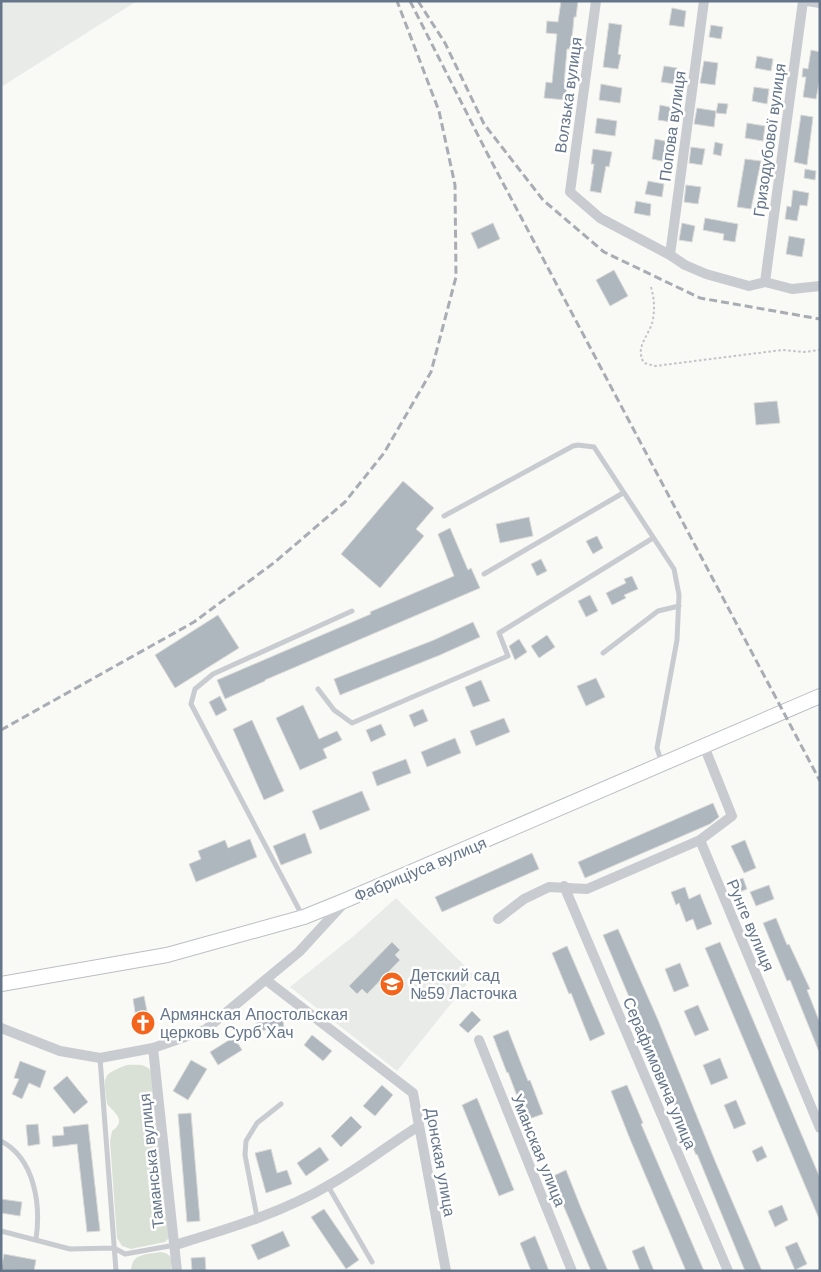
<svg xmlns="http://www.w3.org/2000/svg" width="821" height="1272" viewBox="0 0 821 1272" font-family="Arial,sans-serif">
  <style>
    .built { fill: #e9ebe9 }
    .green { fill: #d9e1d7 }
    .building { fill: #aeb6be; stroke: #dadbd8 }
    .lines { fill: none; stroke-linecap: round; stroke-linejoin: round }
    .secondary-casing { stroke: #babfc4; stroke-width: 16 }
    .path { stroke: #c1c3c6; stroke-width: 2; stroke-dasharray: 2.5 2.5; stroke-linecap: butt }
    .service { stroke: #c8ccd0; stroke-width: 5 }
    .minor { stroke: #c8ccd0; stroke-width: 10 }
    .secondary { stroke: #fff; stroke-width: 14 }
    .rail { stroke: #a8adb4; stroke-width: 3; stroke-dasharray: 8 4; stroke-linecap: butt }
    .labels { text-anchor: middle; stroke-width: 5; stroke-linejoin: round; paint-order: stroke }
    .street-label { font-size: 16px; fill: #65768a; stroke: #fff }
    .poi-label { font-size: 16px; fill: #65768a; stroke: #fff; text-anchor: start }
  </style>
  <rect width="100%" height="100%" fill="#f9f9f6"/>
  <path class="built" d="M1 1H137L1 87Z
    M396 898 474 975 397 1071 290 987 355 935Z"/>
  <path class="green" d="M127 1065C137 1065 147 1063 152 1073L169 1238 165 1242 131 1249 122 1246 117 1238 110 1141 112 1131C128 1120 113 1112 107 1104 104 1077 100 1075 127 1065Z
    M160 1252C172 1253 173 1260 171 1271H131C132 1253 145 1255 160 1252Z"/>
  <path class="building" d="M561 1H578L576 17H574L571 49H567L564 84 567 85 566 100 544 98 546 82 552 83 557 34 546 33 547 21 558 22Z
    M672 8 686 11 684 27 669 25Z
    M609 23 622 25 618 54 621 55 618 69 603 67Z
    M711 25 723 27 721 39 709 37Z
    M811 50 820 52V78L816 99 803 97 806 77H802L803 68 808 69Z
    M757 56 773 59 771 71 755 68Z
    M704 61 718 63 715 85 700 83Z
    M664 66 677 68 675 84 661 82Z
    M601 84 622 88 620 103 599 100Z
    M754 87 769 89 767 104 752 101Z
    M718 103 728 104 726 114 716 113Z
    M660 105 674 108 671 122 658 120Z
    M697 108 716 111 714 127 694 124Z
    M801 115 813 117 807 165 794 162Z
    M597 118 617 121 615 136 595 133Z
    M747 123 765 126 763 141 745 138Z
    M655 139 670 142 666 162 652 159Z
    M715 142 723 144 721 156 713 154Z
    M691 147 705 149 702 165 689 163Z
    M593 149 612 152 609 167 606 166 601 193 590 191 594 164H591Z
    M745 159 761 161 751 209 737 207Z
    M805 169 816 171 815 180 804 178Z
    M648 181 664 184 662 197 645 194Z
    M686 185 701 187 698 204 684 202Z
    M793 190 809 193 807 206 800 205 797 221 785 219 787 206 791 207Z
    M636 201 651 204 650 216 634 213Z
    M705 218 738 224 735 242 723 240 724 234 703 230Z
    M493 223 500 239 478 249 471 233Z
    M682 223 695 226 692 242 679 240Z
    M789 236 805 239 802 257 786 254Z
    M614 270 628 296 610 306 596 280Z
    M777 401 780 423 756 425 754 403Z
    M403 481 434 508 416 529 424 536 380 588 341 554Z
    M529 517 533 536 500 543 496 524Z
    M450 528 468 570 471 568 480 588 265 680V681L225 699 217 680 371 614 370 612 454 576 438 534Z
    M597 536 603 548 593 554 586 541Z
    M541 559 547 571 537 576 531 564Z
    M632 576 638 589 624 595 626 598 612 605 606 593 626 583 624 579Z
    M590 595 598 611 586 617 578 601Z
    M218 615 239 648 175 688 155 655Z
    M473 622 480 637 440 655 340 695 334 679 434 640Z
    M547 635 555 647 539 658 531 646Z
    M519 639 527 652 515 660 509 646Z
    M596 678 605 697 586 706 577 686Z
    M481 680 490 701 473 707 465 687Z
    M220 696 227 710 216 716 209 702Z
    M303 705 319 739 337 731 342 740 323 749 327 758 300 770 276 718Z
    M423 709 428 721 414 727 409 715Z
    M504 718 510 732 476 746 470 731Z
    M252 720 284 791 264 800 233 729Z
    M381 724 386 735 371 742 366 730Z
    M455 738 461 753 427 767 421 752Z
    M406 759 411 773 377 786 372 772Z
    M362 791 370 810 320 830 312 811Z
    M713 803 719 817 710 824 585 878 578 862Z
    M305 833 312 853 281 865 273 846Z
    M250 839 257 857 196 882 189 864 201 859 198 851 225 840 228 848Z
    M745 840 756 868 744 873 731 846Z
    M532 853 539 869 442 912 435 897Z
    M743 878 747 889 740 892 735 881Z
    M769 885 774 899 756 906 750 892Z
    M685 887 689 899 700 894 712 924 697 930 693 919 686 922 679 903 676 905 671 892Z
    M776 918 787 945 789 944 810 989 807 990 820 1023V1054L790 980 787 981 763 923Z
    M618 929 658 1020 715 1161 762 1271H745L697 1154 696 1155 678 1110 677 1111 603 935Z
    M392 942 400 950 395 955 400 960 367 994 362 989 357 994 349 986Z
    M720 942 820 1178V1221L705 948Z
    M567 946 605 1034 590 1041 571 993 569 994 552 953Z
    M680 963 689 986 674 992 665 969Z
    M144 996 148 1016 136 1018 133 999Z
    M698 1005 709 1030 695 1036 684 1011Z
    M472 1011 481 1020 468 1033 459 1025Z
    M282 1012 284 1028 257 1031 255 1016Z
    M508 1030 528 1081 530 1080 543 1114 526 1120 508 1072 507 1073 493 1036Z
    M312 1035 332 1051 323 1061 304 1045Z
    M234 1037 242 1050 218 1065 210 1052Z
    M720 1058 728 1078 711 1085 703 1065Z
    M191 1060 207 1069 188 1100 173 1091Z
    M20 1061 46 1071 40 1088 29 1083 22 1099 12 1094 19 1079 14 1078Z
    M67 1076 88 1102 74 1114 53 1088Z
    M382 1085 393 1095 375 1116 363 1106Z
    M627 1085 643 1123 641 1124 704 1271H686L630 1139 611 1091Z
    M477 1098 514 1190 499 1196 462 1105Z
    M736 1100 746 1124 734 1129 724 1105Z
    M191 1113 200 1221 187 1222 178 1114Z
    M351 1116 362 1127 341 1147 331 1136Z
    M38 1124 40 1144 28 1146 26 1125Z
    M88 1124 100 1231 87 1232 77 1144 53 1147 52 1136 64 1135 63 1127Z
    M762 1146 767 1157 757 1162 752 1151Z
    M320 1147 329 1160 306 1176 297 1163Z
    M271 1149 277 1173 287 1170 292 1184 266 1193 255 1153Z
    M566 1170 581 1208 608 1271H591L570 1221 551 1177Z
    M1 1199 22 1202 20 1216 1 1213Z
    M782 1205 788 1220 775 1227 768 1211Z
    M324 1209 359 1260 346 1269 311 1217Z
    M283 1231 290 1246 258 1260 251 1245Z
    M535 1236 549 1271H531L520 1243Z
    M797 1242 807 1264 795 1270 785 1247Z
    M644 1246 654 1271H640L632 1251Z
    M4 1254 36 1260 34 1271 1 1270Z
    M205 1257 206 1271H192L191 1258Z"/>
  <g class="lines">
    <defs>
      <path id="secondary" d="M1 984 167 955 304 917 346 900 820 696"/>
    </defs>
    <use href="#secondary" class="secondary-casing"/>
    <path class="path" d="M651 287C654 298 655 307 653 319 650 336 634 346 644 363L655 366 782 350 804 352 820 350"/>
    <path class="service" d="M444 516 573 446 578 445 594 447 674 569 679 595 677 640 657 748 662 764
      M484 574 623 493
      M603 653 658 611 679 606
      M318 689 334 710 352 723 508 656 499 633 653 538
      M303 917 191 704 195 689 213 674 352 611
      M100 1058 116 1271
      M1 1141C35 1159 41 1205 36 1239
      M328 1186 372 1262
      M257 1217 245 1155 246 1141 257 1123 281 1104
      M1 1231 70 1249 114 1248 125 1254 175 1245"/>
    <path class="minor" d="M596 1 570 192 600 218 670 255 685 265 706 274 749 286 765 282 792 289 820 286
      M807 1 820 3
      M670 255 704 1
      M765 282 803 1
      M704 746 732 816 700 840 820 1128
      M564 886 728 1271
      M498 919 524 899 549 887 587 889 700 840
      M266 980 413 1093 446 1271
      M1 1028 60 1051 100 1058 153 1048 205 1030 299 952 344 903
      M479 1040 572 1271
      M153 1048 177 1271
      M175 1245C227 1229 282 1213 329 1185 360 1168 388 1145 419 1126"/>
    <use href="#secondary" class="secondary"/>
    <path class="rail" d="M410 1 487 153 820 781
      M418 1 445 43 484 124 543 200 604 252 700 298 820 319
      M1 730 194 622 275 562 345 502 384 453 431 372 456 277 455 185 439 111 397 1"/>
  </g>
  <defs>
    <symbol id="school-disc" viewBox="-11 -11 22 22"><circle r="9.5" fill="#f3641c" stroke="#fff"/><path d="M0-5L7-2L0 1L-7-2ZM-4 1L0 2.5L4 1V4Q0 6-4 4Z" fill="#fff"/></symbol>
    <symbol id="church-disc" viewBox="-11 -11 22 22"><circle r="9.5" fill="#f3641c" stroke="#fff"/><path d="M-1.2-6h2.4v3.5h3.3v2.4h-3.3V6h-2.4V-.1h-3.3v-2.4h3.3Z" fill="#fff"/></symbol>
  </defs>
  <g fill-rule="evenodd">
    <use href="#school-disc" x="378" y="970" width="28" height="28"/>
    <use href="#church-disc" x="129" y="1009" width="28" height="28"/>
  </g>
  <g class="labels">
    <g class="street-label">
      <text transform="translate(568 95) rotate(-82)" y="6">Волзька вулиця</text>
      <text transform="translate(672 126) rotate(-82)" y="6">Попова вулиця</text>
      <text transform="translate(769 140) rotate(-82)" y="6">Гризодубової вулиця</text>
      <text transform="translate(420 869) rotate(-23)" y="6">Фабриціуса вулиця</text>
      <text transform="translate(751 925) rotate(67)" y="6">Рунге вулиця</text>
      <text transform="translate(660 1073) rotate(67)" y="6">Серафимовича улица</text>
      <text transform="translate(539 1150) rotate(68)" y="6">Уманская улица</text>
      <text transform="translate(151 1161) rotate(-96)" y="6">Таманська вулиця</text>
      <text transform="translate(441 1162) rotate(80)" y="6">Донская улица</text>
    </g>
    <g class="poi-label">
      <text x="410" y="981">Детский сад<tspan x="410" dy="18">№59 Ласточка</tspan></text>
      <text x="160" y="1020">Армянская Апостольская<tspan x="160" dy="18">церковь Сурб Хач</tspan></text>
    </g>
  </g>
  <rect width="821" height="1272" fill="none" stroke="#65768a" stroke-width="5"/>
</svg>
